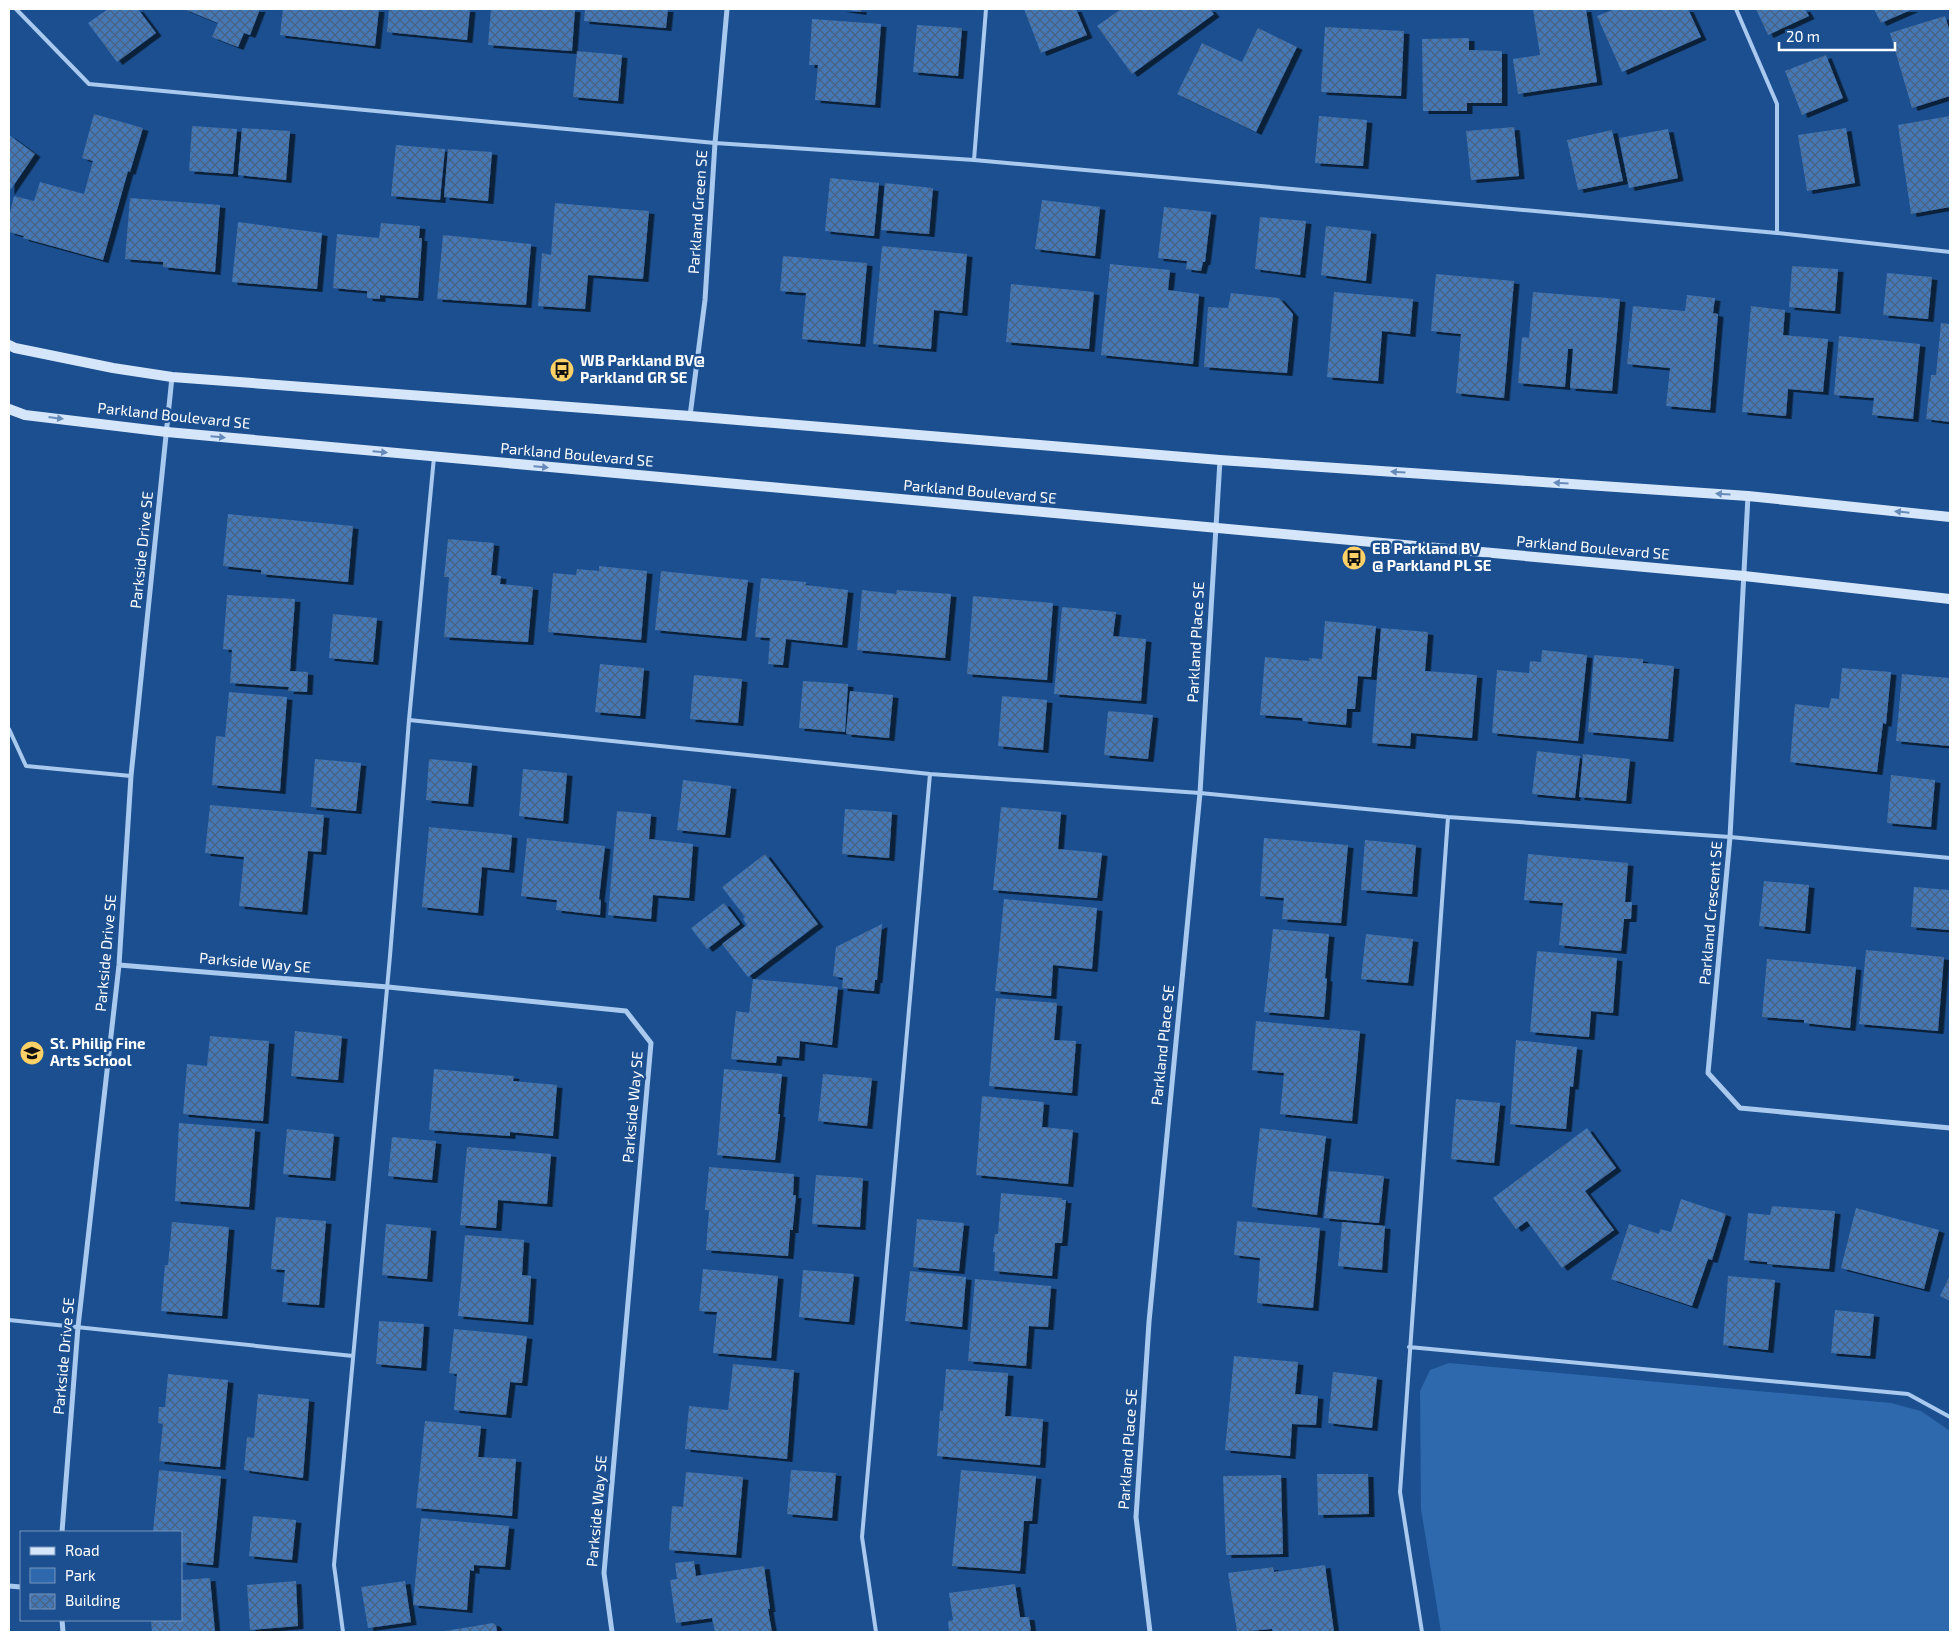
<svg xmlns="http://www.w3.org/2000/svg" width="1959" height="1641" viewBox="0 0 1959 1641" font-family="'Exo 2',sans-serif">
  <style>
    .park { fill: #2e69ad }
    .building { fill: url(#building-cross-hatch); filter: url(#shadow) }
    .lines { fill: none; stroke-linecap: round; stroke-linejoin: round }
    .lane { stroke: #a9c9ee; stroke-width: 4 }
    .street { stroke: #a9c9ee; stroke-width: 5 }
    .secondary { stroke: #d6e6fa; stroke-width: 10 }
    .oneway { fill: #668bba }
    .labels { text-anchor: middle; stroke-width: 5; stroke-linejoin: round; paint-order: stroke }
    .street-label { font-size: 15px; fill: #fff; stroke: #1b4f8f }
    .poi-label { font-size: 15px; font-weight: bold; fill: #fff; stroke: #1b4f8f; text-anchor: start }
  </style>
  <defs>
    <pattern id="building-cross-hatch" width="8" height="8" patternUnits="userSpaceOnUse" patternTransform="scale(1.25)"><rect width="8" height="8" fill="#4478b7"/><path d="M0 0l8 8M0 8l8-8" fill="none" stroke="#486282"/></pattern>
    <filter id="shadow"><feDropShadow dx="5.5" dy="3" stdDeviation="0" flood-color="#0009"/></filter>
  </defs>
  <rect width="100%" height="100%" fill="#1b4f8f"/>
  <path class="park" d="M1449 1363 1891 1403 1921 1411 1950 1431V1632H1441L1421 1509 1420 1391 1430 1370Z"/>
  <path class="building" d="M108 9H138L156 33 117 62 88 23Z
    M184 9H260L250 35 244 33 238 47 212 37 218 23Z
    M283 9H379L375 46 280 35Z
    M389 9H470L467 40 387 32Z
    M491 9H575L572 51 488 45Z
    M585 9H668L666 28 584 21Z
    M840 9H861V12Z
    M1024 9H1076L1087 35 1041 53Z
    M1121 9H1210L1214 14 1132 74 1097 26Z
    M1533 9H1586L1597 82 1518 94 1513 59 1540 55Z
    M1615 9H1688L1701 37 1622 72 1597 16Z
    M1756 9H1805L1809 16 1768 35Z
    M1874 9H1913L1881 23Z
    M1945 16 1950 32V96L1912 108 1890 33Z
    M812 19 881 24 875 105 815 100 818 65H809Z
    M917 25 962 28 958 76 913 72Z
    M1325 27 1404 31 1401 96 1321 92Z
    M1258 28 1297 47 1256 132 1177 94 1202 43 1242 62Z
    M1469 38V50L1502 51V103H1467V111H1423L1422 39Z
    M577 51 622 55 618 101 573 97Z
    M1826 55 1843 98 1802 115 1785 71Z
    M94 114 143 128 130 172 128 171 103 260 23 238 24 236 9 232V217L14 196 34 201 40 182 84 194 93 161 82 158Z
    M1319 116 1367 120 1363 166 1315 163Z
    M1950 116V207L1911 214 1898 125Z
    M192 126 237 129 233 174 189 171Z
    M1514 127 1519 176 1471 180 1466 131Z
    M242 128 290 131 286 180 238 175Z
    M1846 128 1855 183 1807 191 1798 135Z
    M1668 129 1678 178 1629 188 1619 138Z
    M1612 130 1623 181 1578 190 1567 140Z
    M9 135 35 154 9 192Z
    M396 145 445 149 440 200 391 196Z
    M448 149 492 152 488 201 444 197Z
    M830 178 879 183 874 236 825 231Z
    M885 183 933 188 929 234 881 230Z
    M130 198 220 205 215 272 163 267V262L125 259Z
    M1042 200 1100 207 1095 256 1035 249Z
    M555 203 649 211 643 279 588 275 585 309 538 306 542 253 551 255Z
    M1164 207 1211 212 1205 262H1203L1201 271 1186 269 1187 261 1158 258Z
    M1260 217 1306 221 1300 275 1255 269Z
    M238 222 322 233 317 289 232 282Z
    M381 223 420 226 419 238H422L418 298 380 295V299L367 298V291L333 288 337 234 379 238Z
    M1326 226 1371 231 1366 281 1321 275Z
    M443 235 531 244 526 305 437 299Z
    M882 246 967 254 962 313 934 310 931 349 873 344Z
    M783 256 867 263 860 344 802 339 806 293 780 291Z
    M1110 264 1170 270 1168 290 1199 294 1193 364 1101 355Z
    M1792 266 1838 269 1835 311 1789 307Z
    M1887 273 1932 277 1928 319 1883 315Z
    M1436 274 1514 281 1504 398 1456 393 1461 334 1431 331Z
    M1011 284 1094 292 1089 349 1006 342Z
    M1334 292 1413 299 1410 334 1382 331 1378 381 1327 377Z
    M1533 292 1620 299 1612 391 1570 388 1573 349H1568L1565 387 1518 383 1522 337 1529 338Z
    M1231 293 1279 298 1293 314 1287 373 1204 367 1208 307 1228 308Z
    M1687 295 1715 298 1713 313 1718 314 1710 410 1666 406 1670 368 1627 364 1633 306 1685 311Z
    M1751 306 1785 310 1783 335 1828 339 1823 392 1788 389 1786 416 1742 412Z
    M1941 323 1950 324V422L1926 419 1931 375H1936Z
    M1839 336 1920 344 1913 419 1872 415 1874 398 1834 395Z
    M228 514 353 526 348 582 261 574V570L223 566Z
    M448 539 494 543 491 575 501 576 500 584 533 587 528 642 444 637 449 577H444Z
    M599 566 647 571 641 640 548 632 553 573 576 575 577 569 599 571Z
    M661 571 748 580 741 638 655 630Z
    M761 578 806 582V585L848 590 842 645 786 639 783 665 768 664 770 638 755 637Z
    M862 590 896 594 897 590 951 594 945 658 857 650Z
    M227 595 295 599 290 671 308 672 307 692 288 691 289 687 230 683 232 650 223 649Z
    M973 596 1053 603 1047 680 967 674Z
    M1062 607 1116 612 1113 636 1146 639 1141 701 1054 694Z
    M333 614 377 618 373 662 329 658Z
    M1325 621 1376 626 1371 677 1358 676 1355 709H1347L1346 725 1303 721 1302 718 1260 715 1265 657 1309 661V658L1322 659Z
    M1381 628 1428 632 1425 671 1477 675 1472 738 1411 733 1410 746 1372 743Z
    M1542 650 1587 655 1578 741 1492 733 1497 670 1529 673 1530 661 1541 662Z
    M1594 655 1643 659V663L1674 666 1668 739 1588 732Z
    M600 664 644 668 640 716 595 712Z
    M1842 668 1891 672 1886 724 1883 723 1877 772 1790 762 1795 704 1829 708 1831 698 1839 699Z
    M1902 674 1950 678V746L1896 741Z
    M694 675 742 679 738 723 690 719Z
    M803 681 848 684 845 732 799 728Z
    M850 691 893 695 889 738 846 734Z
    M229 692 287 697 280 791 212 785 216 736 225 737Z
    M1002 696 1047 700 1043 750 998 746Z
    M1108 711 1153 715 1148 759 1104 755Z
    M1537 751 1580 756 1575 798 1532 794Z
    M1583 754 1630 759 1626 801 1579 797Z
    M315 759 361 763 356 811 311 807Z
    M429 759 472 763 468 804 426 800Z
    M523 769 567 773 563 821 519 816Z
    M1891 775 1935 780 1931 827 1887 823Z
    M683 780 731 786 725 835 677 830Z
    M210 805 324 815 321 852 308 851 302 912 239 906 244 857 205 853Z
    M1001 807 1061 812 1058 849 1102 853 1097 898 993 890Z
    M845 809 892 812 889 858 842 854Z
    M617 811 651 814 649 839 693 844 689 898 653 895 651 919 608 915Z
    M429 827 512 835 509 870 482 867 478 913 422 907Z
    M527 838 605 846 599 899 601 900 600 915 556 910 557 900 521 896Z
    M1264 838 1348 845 1341 923 1282 919 1284 898 1260 896Z
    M1365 840 1416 845 1412 894 1361 890Z
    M765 854 818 924 748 977 722 944 747 925 743 919 745 917 722 887Z
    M1528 854 1628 863 1625 902H1632L1631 919H1624L1621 951 1559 945 1563 903 1524 900Z
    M1764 881 1809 885 1805 931 1759 926Z
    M1914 887 1950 890V930L1911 927Z
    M1004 899 1097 908 1092 969 1053 965 1051 996 995 991Z
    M724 903 740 924 707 949 691 928Z
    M882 924 877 980H875L874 991 842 988 843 978 833 976 836 947Z
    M1273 929 1329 934 1325 978 1327 979 1324 1017 1264 1012Z
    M1366 934 1413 939 1408 983 1361 979Z
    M1866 950 1944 957 1938 1031 1859 1024Z
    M1537 951 1617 958 1613 1013 1591 1011 1589 1037 1530 1032Z
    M1767 959 1856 967 1850 1028 1804 1023V1020L1762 1017Z
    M753 979 838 987 832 1045 800 1041 799 1058 777 1056 776 1063 731 1059 736 1011 749 1013Z
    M996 998 1057 1003 1054 1040 1076 1041 1072 1093 989 1086Z
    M1256 1021 1360 1031 1352 1121 1280 1114 1284 1073 1252 1070Z
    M295 1031 342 1036 338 1080 291 1076Z
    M210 1036 269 1041 263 1121 183 1114 187 1064 207 1066Z
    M1516 1040 1577 1047 1573 1087 1570 1086 1566 1129 1510 1124Z
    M434 1069 514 1076 513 1081 557 1085 553 1136 510 1132V1136L429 1130Z
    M724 1069 782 1074 778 1114H780L775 1160 717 1155Z
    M823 1074 872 1078 867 1126 818 1121Z
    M982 1096 1044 1102 1042 1127 1073 1130 1068 1184 976 1175Z
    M1456 1099 1500 1103 1494 1163 1451 1159Z
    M179 1123 255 1129 249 1207 175 1201Z
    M1260 1128 1326 1136 1317 1215 1252 1207Z
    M1587 1128 1616 1168 1585 1191 1614 1230 1562 1268 1527 1221 1516 1229 1493 1198Z
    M287 1129 334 1134 330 1178 283 1174Z
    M392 1137 436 1141 432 1180 388 1176Z
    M467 1147 551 1154 547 1204 498 1200 496 1228 460 1225Z
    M709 1167 794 1174 793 1195H796L793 1226V1230H790L788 1256 706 1250 709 1210H705Z
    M1329 1171 1384 1176 1379 1223 1324 1218Z
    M816 1175 863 1178 860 1227 812 1224Z
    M1001 1193 1062 1198V1200H1066L1062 1243H1055L1052 1276 994 1271 995 1252H993L995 1234H998Z
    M1681 1199 1726 1214 1712 1260 1708 1259 1692 1306 1611 1279 1629 1224 1659 1234 1660 1229 1671 1232Z
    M1772 1206 1835 1211 1829 1269 1767 1264V1262L1744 1260 1748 1213 1770 1215Z
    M1856 1208 1939 1230 1924 1289 1841 1268Z
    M276 1217 326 1221 319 1305 282 1302 285 1270 271 1269Z
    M917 1219 964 1223 959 1271 913 1267Z
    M1237 1221 1320 1228 1313 1308 1257 1303 1260 1258 1234 1255Z
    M172 1222 229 1227 222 1316 161 1311 165 1265H168Z
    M1342 1222 1385 1226 1382 1270 1338 1266Z
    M386 1224 431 1228 427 1279 382 1275Z
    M465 1235 524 1240 522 1275 531 1276 528 1322 458 1316Z
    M703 1269 778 1276 771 1358 713 1353 717 1312 699 1311Z
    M803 1270 854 1274 849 1322 799 1317Z
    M910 1271 966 1277 962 1327 905 1321Z
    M1950 1275V1301L1940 1296Z
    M1728 1276 1775 1280 1768 1350 1723 1345Z
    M975 1279 1051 1286 1048 1327 1029 1326 1026 1366 968 1361Z
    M1835 1310 1874 1314 1870 1356 1831 1353Z
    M379 1321 424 1324 421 1368 376 1364Z
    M454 1329 527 1336 522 1383 510 1382 506 1415 454 1410 457 1374 449 1373Z
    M1234 1356 1298 1362 1295 1394 1318 1396 1316 1425 1292 1424 1290 1456 1225 1450Z
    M733 1364 794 1370 787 1459 685 1449 689 1406 728 1410Z
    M946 1369 1008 1373 1005 1416 1043 1419 1040 1465 937 1456 940 1410 943 1411Z
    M1333 1372 1377 1377 1372 1428 1328 1423Z
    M168 1374 228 1380 220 1467 159 1461 163 1424 158 1423 159 1407H165Z
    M258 1394 309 1399 303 1478 244 1470 247 1437 254 1438Z
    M425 1421 481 1426 478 1457 516 1459 512 1516 416 1508Z
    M159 1470 221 1476 213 1565 181 1562V1532H153Z
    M791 1470 836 1473 832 1518 787 1514Z
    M961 1470 1036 1476 1032 1521H1024L1020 1571 952 1566Z
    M686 1472 743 1477 736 1555 669 1550 672 1506 683 1507Z
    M1317 1474H1368L1369 1514 1318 1515Z
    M1281 1475 1283 1554 1226 1555 1223 1476Z
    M253 1516 296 1520 292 1560 249 1556Z
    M421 1518 509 1526 505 1567 474 1565V1571L470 1570 467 1610 413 1605Z
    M694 1561 696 1576 764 1566 770 1609H768L772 1632H715L712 1618 676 1623 670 1580 677 1579 675 1563Z
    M1325 1565 1334 1632H1273L1272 1629 1237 1632 1228 1573 1273 1567 1274 1572Z
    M210 1578 215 1632H152L151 1620H181V1580Z
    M296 1581 298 1626 250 1630 247 1585Z
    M405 1581 411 1622 368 1628 361 1587Z
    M1015 1584 1020 1617H1029L1031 1632H949L948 1621 953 1620 949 1593Z
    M493 1623 496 1625 497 1632H439Z"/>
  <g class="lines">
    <path class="lane" d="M16 9 89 84 715 143 974 160 1777 233 1950 252
      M1736 9 1777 104V233
      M974 160 986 9
      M409 720 930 774 1200 793 1448 817 1730 837 1950 858
      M9 729 26 766 131 776
      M9 1320 353 1356
      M1409 1347 1908 1394 1950 1417
      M343 1632 334 1565 390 956 409 720 434 457
      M876 1632 862 1537 930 774
      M1422 1632 1400 1492 1448 817"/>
    <path class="street" d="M690 416 705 300 715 143 727 9
      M1748 496 1730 837 1708 1073 1740 1108 1950 1128
      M119 965 388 987 626 1011 651 1043 604 1573 612 1632
      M62 1532 78 1327 119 965 131 776 172 377
      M9 1586 21 1587
      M62 1620 63 1632
      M1150 1632 1136 1517 1149 1322 1200 793 1220 460"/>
    <path class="secondary" d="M9 345 15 348 113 368 172 377 690 416 1220 460 1748 496 1950 517
      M9 409 25 415 167 432 1744 576 1950 599"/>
  </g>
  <defs><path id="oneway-solid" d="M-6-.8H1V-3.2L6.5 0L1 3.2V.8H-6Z" transform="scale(1.25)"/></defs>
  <g class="oneway">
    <use href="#oneway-solid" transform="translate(56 418) rotate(7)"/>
    <use href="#oneway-solid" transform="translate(218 437) rotate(5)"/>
    <use href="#oneway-solid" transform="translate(380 452) rotate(5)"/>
    <use href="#oneway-solid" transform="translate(541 467) rotate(5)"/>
    <use href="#oneway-solid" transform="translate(1398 472) rotate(-176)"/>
    <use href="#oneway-solid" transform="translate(1561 483) rotate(-176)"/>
    <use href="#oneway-solid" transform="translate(1723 494) rotate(-176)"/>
    <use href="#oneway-solid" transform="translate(1902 512) rotate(-174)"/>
  </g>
  <defs>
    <symbol id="bus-disc" viewBox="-11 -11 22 22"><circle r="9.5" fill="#ffd166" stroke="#1b4f8f"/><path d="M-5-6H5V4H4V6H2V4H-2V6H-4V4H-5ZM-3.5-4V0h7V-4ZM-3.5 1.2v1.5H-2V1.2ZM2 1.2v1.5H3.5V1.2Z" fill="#111"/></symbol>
    <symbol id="school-disc" viewBox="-11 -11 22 22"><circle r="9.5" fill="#ffd166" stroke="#1b4f8f"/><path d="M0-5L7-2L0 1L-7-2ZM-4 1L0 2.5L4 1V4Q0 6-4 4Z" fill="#111"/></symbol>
  </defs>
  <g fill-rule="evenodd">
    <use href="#bus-disc" x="548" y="356" width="28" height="28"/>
    <use href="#bus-disc" x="1340" y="544" width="28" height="28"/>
    <use href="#school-disc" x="18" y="1039" width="28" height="28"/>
  </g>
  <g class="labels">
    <g class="street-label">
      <text transform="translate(698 212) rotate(-86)" y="5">Parkland Green SE</text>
      <text transform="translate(174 416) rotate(6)" y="5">Parkland Boulevard SE</text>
      <text transform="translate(577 455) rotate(5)" y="5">Parkland Boulevard SE</text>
      <text transform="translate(980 492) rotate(5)" y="5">Parkland Boulevard SE</text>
      <text transform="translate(1593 548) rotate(5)" y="5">Parkland Boulevard SE</text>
      <text transform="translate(142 550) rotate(-84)" y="5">Parkside Drive SE</text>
      <text transform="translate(1196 642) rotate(-87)" y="5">Parkland Place SE</text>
      <text transform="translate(1711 913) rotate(-85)" y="5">Parkland Crescent SE</text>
      <text transform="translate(106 953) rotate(-85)" y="5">Parkside Drive SE</text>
      <text transform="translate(255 963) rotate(5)" y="5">Parkside Way SE</text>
      <text transform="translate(1163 1045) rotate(-84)" y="5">Parkland Place SE</text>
      <text transform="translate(633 1107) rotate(-85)" y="5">Parkside Way SE</text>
      <text transform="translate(64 1356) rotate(-85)" y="5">Parkside Drive SE</text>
      <text transform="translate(1128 1449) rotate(-86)" y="5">Parkland Place SE</text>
      <text transform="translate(597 1511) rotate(-85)" y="5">Parkside Way SE</text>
    </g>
    <g class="poi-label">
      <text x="580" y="366">WB Parkland BV@<tspan x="580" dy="17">Parkland GR SE</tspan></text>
      <text x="1372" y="554">EB Parkland BV<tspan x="1372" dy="17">@ Parkland PL SE</tspan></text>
      <text x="50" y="1049">St. Philip Fine<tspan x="50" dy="17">Arts School</tspan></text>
    </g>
  </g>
  <rect width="1959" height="1641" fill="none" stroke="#ffffff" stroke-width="20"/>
  <rect x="20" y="1531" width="162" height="90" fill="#1b4f8f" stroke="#7695bc"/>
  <rect x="30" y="1547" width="25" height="8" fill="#d6e6fa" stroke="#7695bc"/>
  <text x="65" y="1556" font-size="15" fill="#ffffff">Road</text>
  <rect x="30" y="1568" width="25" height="15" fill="#2e69ad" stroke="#7695bc"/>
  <text x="65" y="1581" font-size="15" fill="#ffffff">Park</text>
  <rect x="30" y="1594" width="25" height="15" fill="url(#building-cross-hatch)" stroke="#7695bc"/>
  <text x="65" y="1606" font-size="15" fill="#ffffff">Building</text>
  <path d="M1779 42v8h116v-8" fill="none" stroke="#ffffff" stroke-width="2.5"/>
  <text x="1786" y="42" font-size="15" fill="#ffffff" stroke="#1b4f8f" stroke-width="4" paint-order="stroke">20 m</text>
</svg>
